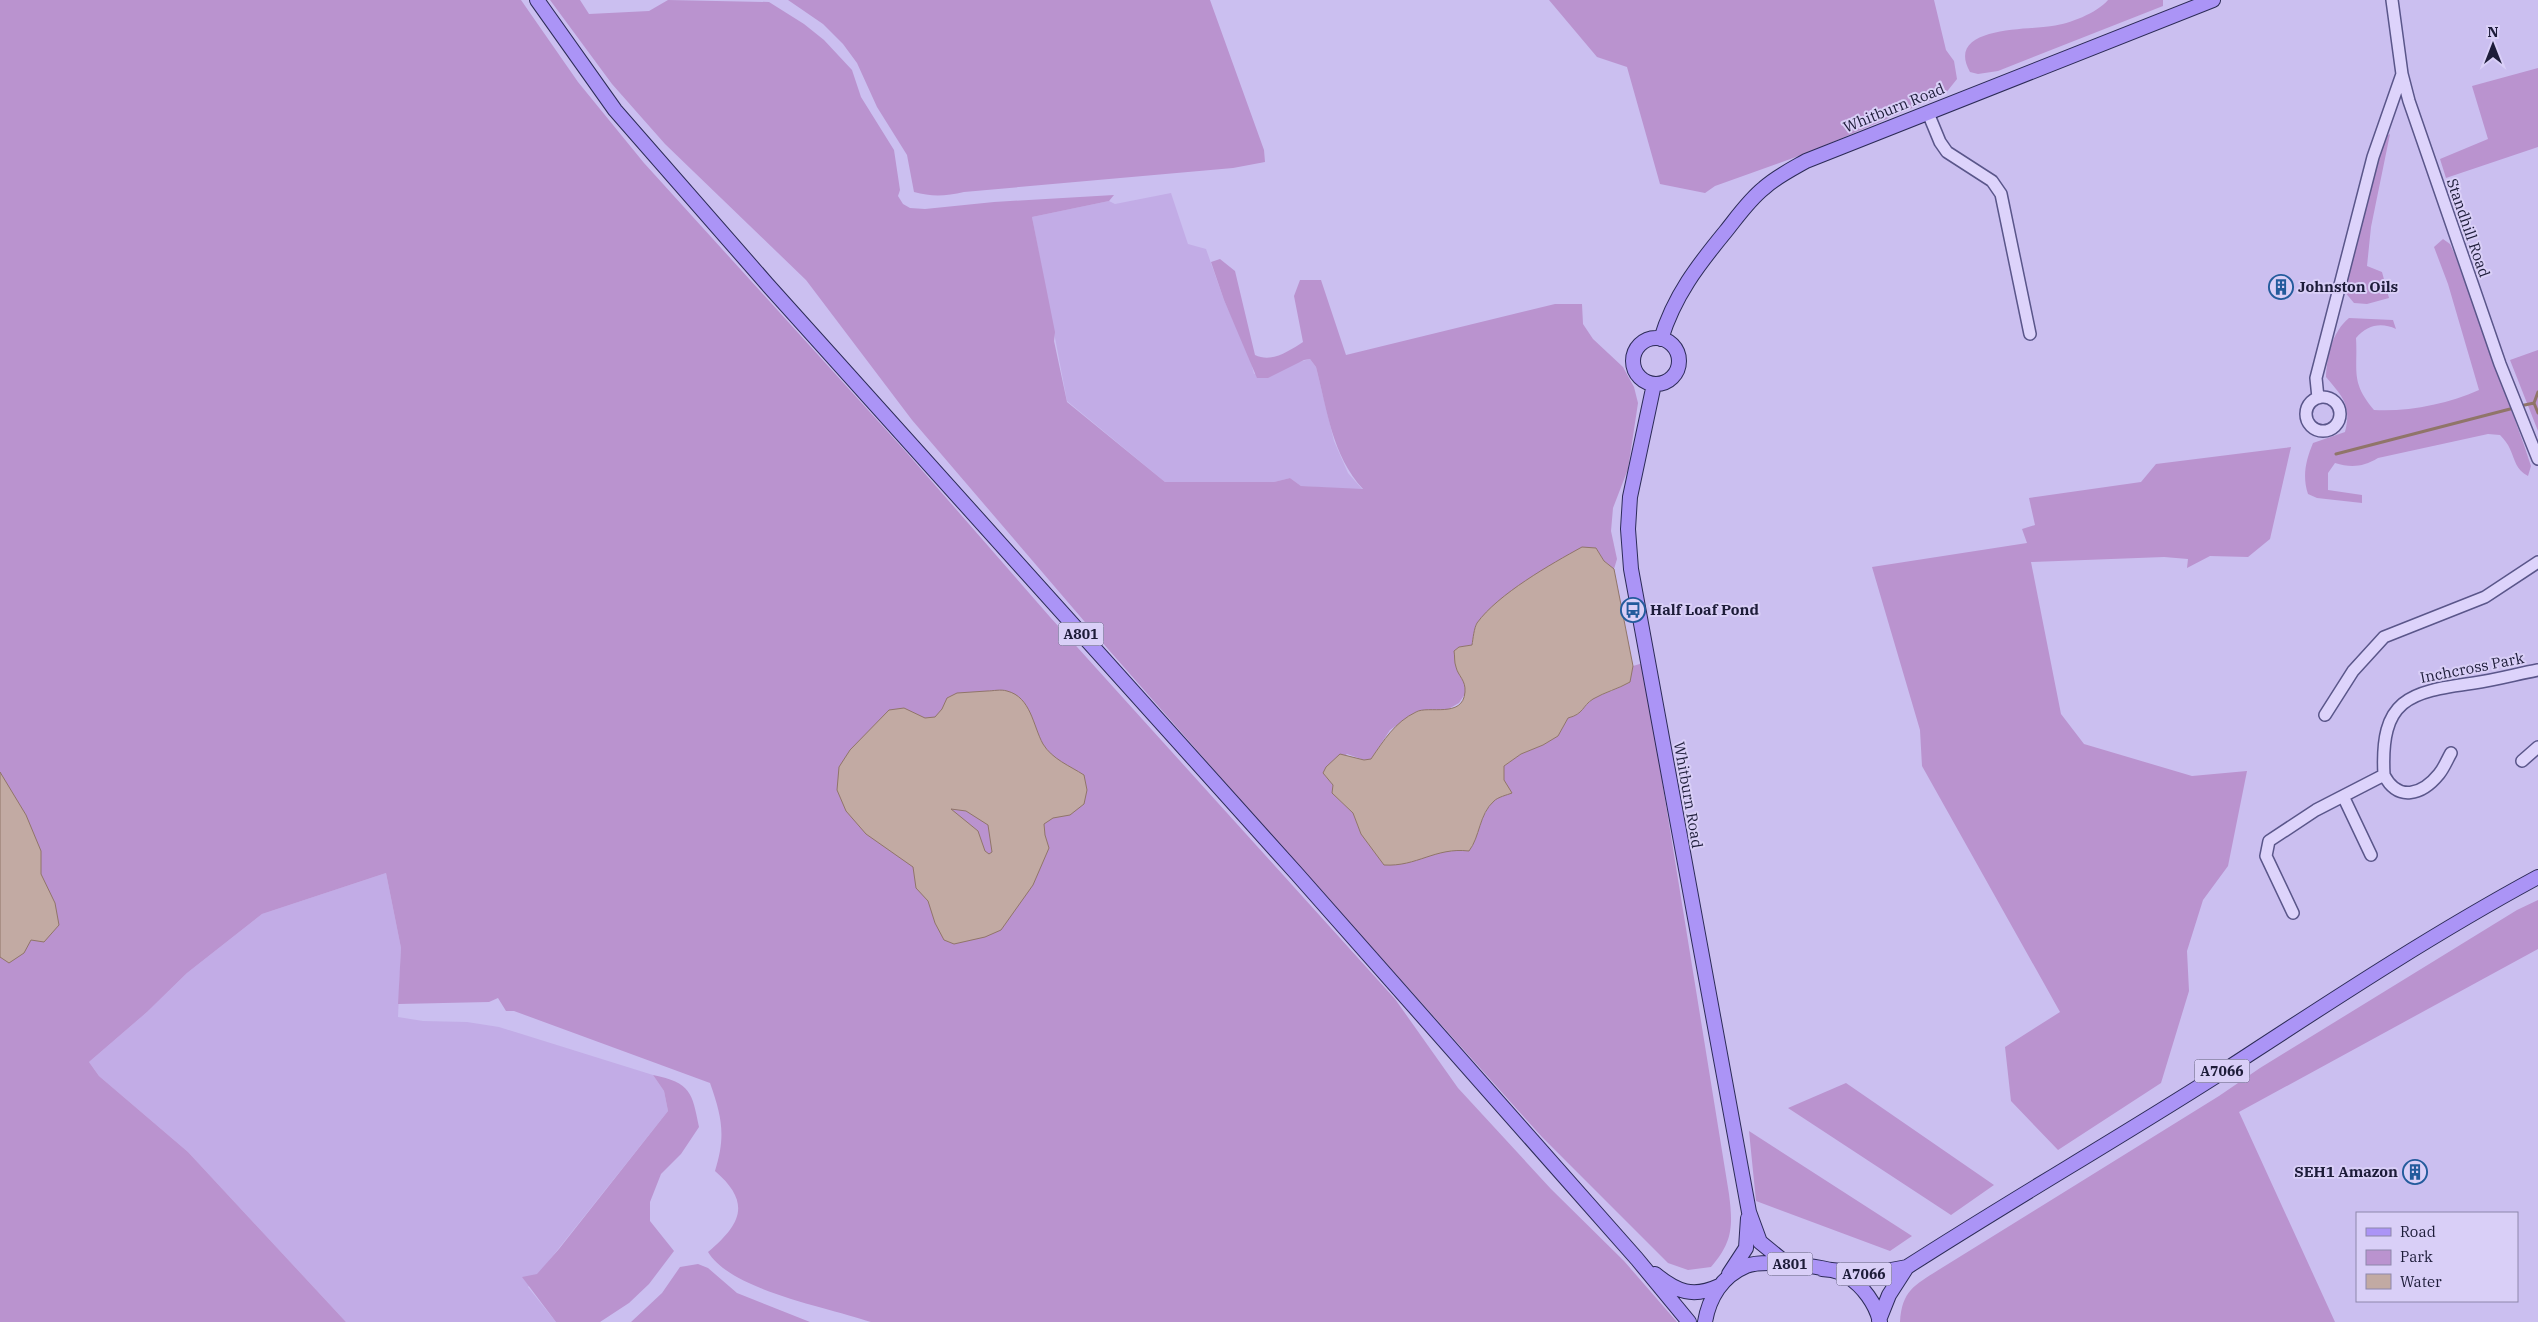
<svg xmlns="http://www.w3.org/2000/svg" width="2538" height="1322" viewBox="0 0 2538 1322" font-family="'IBM Plex Serif',serif">
  <style>
    .farmland { fill: #c2ace6 }
    .green { fill: #ba93cf }
    .water { fill: #c2aaa3; stroke: #907569; fill-rule: evenodd }
    .lines { fill: none; stroke-linecap: round; stroke-linejoin: round }
    .stream { stroke: #907569; stroke-width: 3 }
    .minor-casing { stroke: #5a568a; stroke-width: 14 }
    .major-casing { stroke: #2c2b57; stroke-width: 16 }
    .minor { stroke: #ddd3fb; stroke-width: 11 }
    .major { stroke: #ab94f6; stroke-width: 14 }
    .labels { text-anchor: middle; stroke-width: 4; stroke-linejoin: round; paint-order: stroke }
    .shield { fill: #d9cff7; stroke: #555272; stroke-width: 1 }
    .shield-label { font-size: 14px; font-weight: bold; fill: #1d1c39 }
    .street-label { font-size: 15px; fill: #1d1c39; stroke: #d9cff7 }
    .poi-label { font-size: 15px; font-weight: bold; fill: #1d1c39; stroke: #d9cff7; text-anchor: start }
  </style>
  <rect width="100%" height="100%" fill="#cbbff0"/>
  <path class="farmland" d="M1171 193 1188 244 1206 249 1224 300 1250 358 1254 374 1310 359 1316 367 1334 441 1348 473 1363 490 1301 486 1290 478 1274 482H1165L1067 401 1032 217 1109 201 1115 204Z
    M386 873 401 948 398 1017 423 1021 467 1022 499 1027 653 1075 664 1091 668 1111 528 1287 556 1322H346L188 1152 99 1076 89 1062 147 1012 187 973 262 914Z"/>
  <path class="green" d="M0 0H521L578 82 644 163 907 453 1050 617 1395 999 1458 1088 1551 1189 1624 1261 1677 1322H871C828 1307 732 1291 708 1252 741 1224 752 1203 715 1171 726 1136 722 1117 710 1083L514 1011H506L498 998 489 1002 398 1004 401 948 386 873 262 914 187 973 147 1012 89 1062 99 1076 188 1152 346 1322H0Z
    M550 0H580L589 14 649 11 668 0 769 2 804 24 824 40 852 70 861 97 894 150 900 190 898 196 903 204 910 208 925 209 994 202 1114 195 1109 201 1032 217 1055 332 1054 341 1067 402 1165 482H1274L1290 478 1301 486 1363 489C1332 456 1327 409 1316 367L1310 359 1304 360 1268 378H1257L1224 300 1211 262 1220 259 1235 271 1255 355C1272 363 1289 351 1303 342L1294 296 1300 280H1321L1346 355 1555 304H1582L1583 324 1593 339 1623 367 1634 387 1638 403 1628 469 1613 508 1611 531 1617 559 1614 569 1604 561 1596 548 1523 583 1503 598 1476 624 1472 645 1459 647 1456 668 1465 682V694L1459 703 1445 711H1417L1390 730 1371 759 1364 760 1347 754 1323 773 1333 785 1332 793 1353 813 1361 834 1427 856 1451 849 1469 851C1476 842 1476 834 1481 823 1489 801 1504 792 1504 766L1521 754 1543 745 1558 736 1568 718C1584 714 1582 707 1593 699 1605 692 1618 690 1629 682L1633 666 1643 663 1729 1194C1733 1226 1733 1242 1711 1267L1688 1270 1668 1263 1542 1137 1296 863 1108 649 912 420 806 280 665 144 612 84Z
    M788 0H1210L1264 150 1265 162 1233 168 964 192C946 196 932 197 914 192L907 155 877 107 857 63 843 44 823 24Z
    M1549 0H1934L1946 50 1954 61 1957 79 1945 94 1807 153 1715 186 1705 193 1660 184 1627 67 1597 57Z
    M2108 0H2163V6L1998 71 1978 74 1970 72C1944 26 2028 30 2052 26 2069 24 2097 13 2108 0Z
    M2538 68V147L2446 178 2440 159 2488 139 2472 86Z
    M2390 134 2371 227 2367 266 2382 272 2389 298 2367 304 2354 303 2344 291 2384 137Z
    M2443 239 2450 244 2455 255 2524 445 2531 466 2528 476C2516 470 2515 460 2510 449 2508 444 2504 439 2500 435L2488 434 2378 458C2363 467 2351 468 2335 463L2328 473V490L2362 495V503L2317 498 2308 494C2302 476 2306 460 2313 443L2345 432C2352 405 2342 396 2326 377 2327 356 2332 332 2349 318L2393 320 2396 329C2381 322 2367 325 2356 338 2358 371 2350 382 2374 410 2408 412 2448 404 2479 390L2448 284 2434 247Z
    M2538 350V431L2510 360Z
    M2291 447 2270 539 2248 557 2210 556 2187 568 2188 559 2164 557 2031 562 2061 714 2084 744 2192 776 2247 771 2228 866 2203 900 2187 951 2189 991 2161 1083 2058 1150 2011 1101 2005 1047 2060 1012 1922 766 1920 730 1872 567 2027 543 2022 529 2035 525 2029 498 2141 482 2156 464Z
    M2538 900V949L2239 1112 2335 1322H1900C1902 1290 1915 1285 1940 1269L2219 1096 2260 1068 2517 910Z
    M653 1075C691 1083 692 1092 699 1127L681 1154 661 1174 650 1202V1221L674 1251 649 1284 629 1303 600 1322H556L522 1277 537 1274 559 1249 668 1111 664 1091Z
    M1846 1083 1994 1185 1951 1215 1788 1108Z
    M1749 1131 1912 1236 1890 1251 1756 1201Z
    M698 1264 708 1268 737 1293 810 1322H631L662 1293 680 1267Z"/>
  <path class="water" d="M1582 547 1596 548 1604 561 1614 569 1633 666 1630 682C1618 689 1605 692 1593 699 1582 706 1584 714 1568 718L1558 736 1543 745 1521 754 1504 766V780L1512 793C1507 795 1498 797 1494 801 1479 814 1480 837 1469 851 1435 847 1417 867 1384 865L1361 834 1353 813 1332 793 1333 785 1323 773 1326 767 1340 754 1364 760 1371 759C1384 740 1395 722 1416 712 1428 705 1463 719 1465 692 1466 680 1458 676 1456 667 1454 662 1455 656 1454 651L1459 647 1472 645C1473 639 1474 628 1477 623 1498 594 1551 564 1582 547Z
    M987 691C993 691 1001 689 1007 691 1031 697 1033 726 1043 744 1052 759 1070 766 1084 775L1087 790 1084 804 1070 815 1053 818 1044 824 1045 835 1049 848 1033 885 1001 930 985 937 954 944 944 940 935 923 928 901 916 888 913 867 866 834 846 811 837 790 839 767 850 750 889 710 904 708 925 718 935 717 942 709 947 698 957 693ZM951 809 966 811 988 825 992 852 989 854 985 851 978 831Z
    M0 772 26 815 41 851V874L55 903 59 925 44 942 31 940 24 953 9 963 0 957Z"/>
  <g class="lines">
    <path class="stream" d="M2534 403 2538 392
      M2534 403 2538 413
      M2520 406 2534 403
      M2336 454 2514 408"/>
    <defs>
      <path id="minor" d="M2392 0 2402 74 2409 101 2500 364 2538 459
        M1928 113 1940 142 1947 152 1992 181 2001 194 2030 334
        M2306 414a17 17 0 1 1 34 0a17 17 0 1 1-34 0Z
        M2318 398 2316 378 2373 157 2402 74
        M2325 715 2353 671 2384 637 2485 597 2538 562
        M2522 761 2538 747
        M2384 775C2398 802 2422 795 2439 774 2444 768 2447 760 2451 753
        M2343 796 2371 855
        M2293 913 2266 856 2269 841 2316 810 2384 775C2380 699 2408 692 2474 683 2496 680 2517 674 2538 670"/>
      <path id="major" d="M537 0 615 110 767 284 1297 874 1637 1259 1689 1322
        M1633 361a23 23 0 1 1 46 0a23 23 0 1 1-46 0Z
        M1661 339C1674 296 1698 265 1726 231 1738 216 1749 200 1764 188 1776 177 1792 169 1806 161L2213 0
        M1654 384 1630 497 1628 529 1631 569 1749 1212 1760 1242 1787 1264
        M1822 1269 1870 1274 1907 1267C2008 1202 2114 1141 2216 1076 2322 1007 2427 937 2538 877
        M1655 1274C1677 1292 1693 1298 1719 1286
        M1729 1274 1746 1248 1748 1218
        M1879 1320 1889 1295 1907 1267
        M1705 1322C1709 1298 1722 1276 1746 1266 1764 1259 1831 1266 1847 1276 1863 1286 1876 1304 1880 1322"/>
    </defs>
    <use href="#minor" class="minor-casing"/>
    <use href="#major" class="major-casing"/>
    <use href="#minor" class="minor"/>
    <use href="#major" class="major"/>
  </g>
  <defs>
    <symbol id="building-ring" viewBox="-11 -11 22 22"><circle r="9.5" fill="#d9cff7" stroke="#235b9c" stroke-width="1.5"/><path d="M-4-6H4V6H1V3H-1V6H-4ZM-2.5-4.3h1.7v1.8h-1.7ZM.8-4.3h1.7v1.8H.8ZM-2.5-1h1.7V.8h-1.7ZM.8-1h1.7V.8H.8Z" fill="#235b9c"/></symbol>
    <symbol id="bus-ring" viewBox="-11 -11 22 22"><circle r="9.5" fill="#d9cff7" stroke="#235b9c" stroke-width="1.5"/><path d="M-5-6H5V4H4V6H2V4H-2V6H-4V4H-5ZM-3.5-4V0h7V-4ZM-3.5 1.2v1.5H-2V1.2ZM2 1.2v1.5H3.5V1.2Z" fill="#235b9c"/></symbol>
  </defs>
  <g fill-rule="evenodd">
    <use href="#building-ring" x="2267" y="273" width="28" height="28"/>
    <use href="#bus-ring" x="1619" y="596" width="28" height="28"/>
    <use href="#building-ring" x="2401" y="1158" width="28" height="28"/>
  </g>
  <g class="labels">
    <g class="shield">
      <rect x="1058.5" y="622.5" width="45" height="23" rx="4"/>
      <rect x="2194.5" y="1059.5" width="55" height="23" rx="4"/>
      <rect x="1767.5" y="1252.5" width="45" height="23" rx="4"/>
      <rect x="1836.5" y="1262.5" width="55" height="23" rx="4"/>
    </g>
    <g class="shield-label">
      <text x="1081" y="639">A801</text>
      <text x="2222" y="1076">A7066</text>
      <text x="1790" y="1269">A801</text>
      <text x="1864" y="1279">A7066</text>
    </g>
    <g class="street-label">
      <text transform="translate(1894 108) rotate(-22)" y="5">Whitburn Road</text>
      <text transform="translate(2468 228) rotate(71)" y="5">Standhill Road</text>
      <text transform="translate(2472 668) rotate(-11)" y="5">Inchcross Park</text>
      <text transform="translate(1688 795) rotate(80)" y="5">Whitburn Road</text>
    </g>
    <g class="poi-label">
      <text x="2298" y="292">Johnston Oils</text>
      <text x="1650" y="615">Half Loaf Pond</text>
      <text x="2398" y="1177" text-anchor="end">SEH1 Amazon</text>
    </g>
  </g>
  <rect x="2356" y="1212" width="162" height="90" fill="#d9cff7" stroke="#8e87ab"/>
  <rect x="2366" y="1228" width="25" height="8" fill="#ab94f6" stroke="#8e87ab"/>
  <text x="2400" y="1237" font-size="15" fill="#1d1c39">Road</text>
  <rect x="2366" y="1250" width="25" height="15" fill="#ba93cf" stroke="#8e87ab"/>
  <text x="2400" y="1262" font-size="15" fill="#1d1c39">Park</text>
  <rect x="2366" y="1274" width="25" height="15" fill="#c2aaa3" stroke="#8e87ab"/>
  <text x="2400" y="1287" font-size="15" fill="#1d1c39">Water</text>
  <g transform="translate(2493 45)" stroke="#d9cff7" stroke-width="4" paint-order="stroke">
  <path d="M0-4L9 19L0 12L-9 19Z" fill="#1d1c39"/>
  <text y="-8" font-size="14" font-weight="bold" text-anchor="middle" fill="#1d1c39">N</text>
  </g>
</svg>
